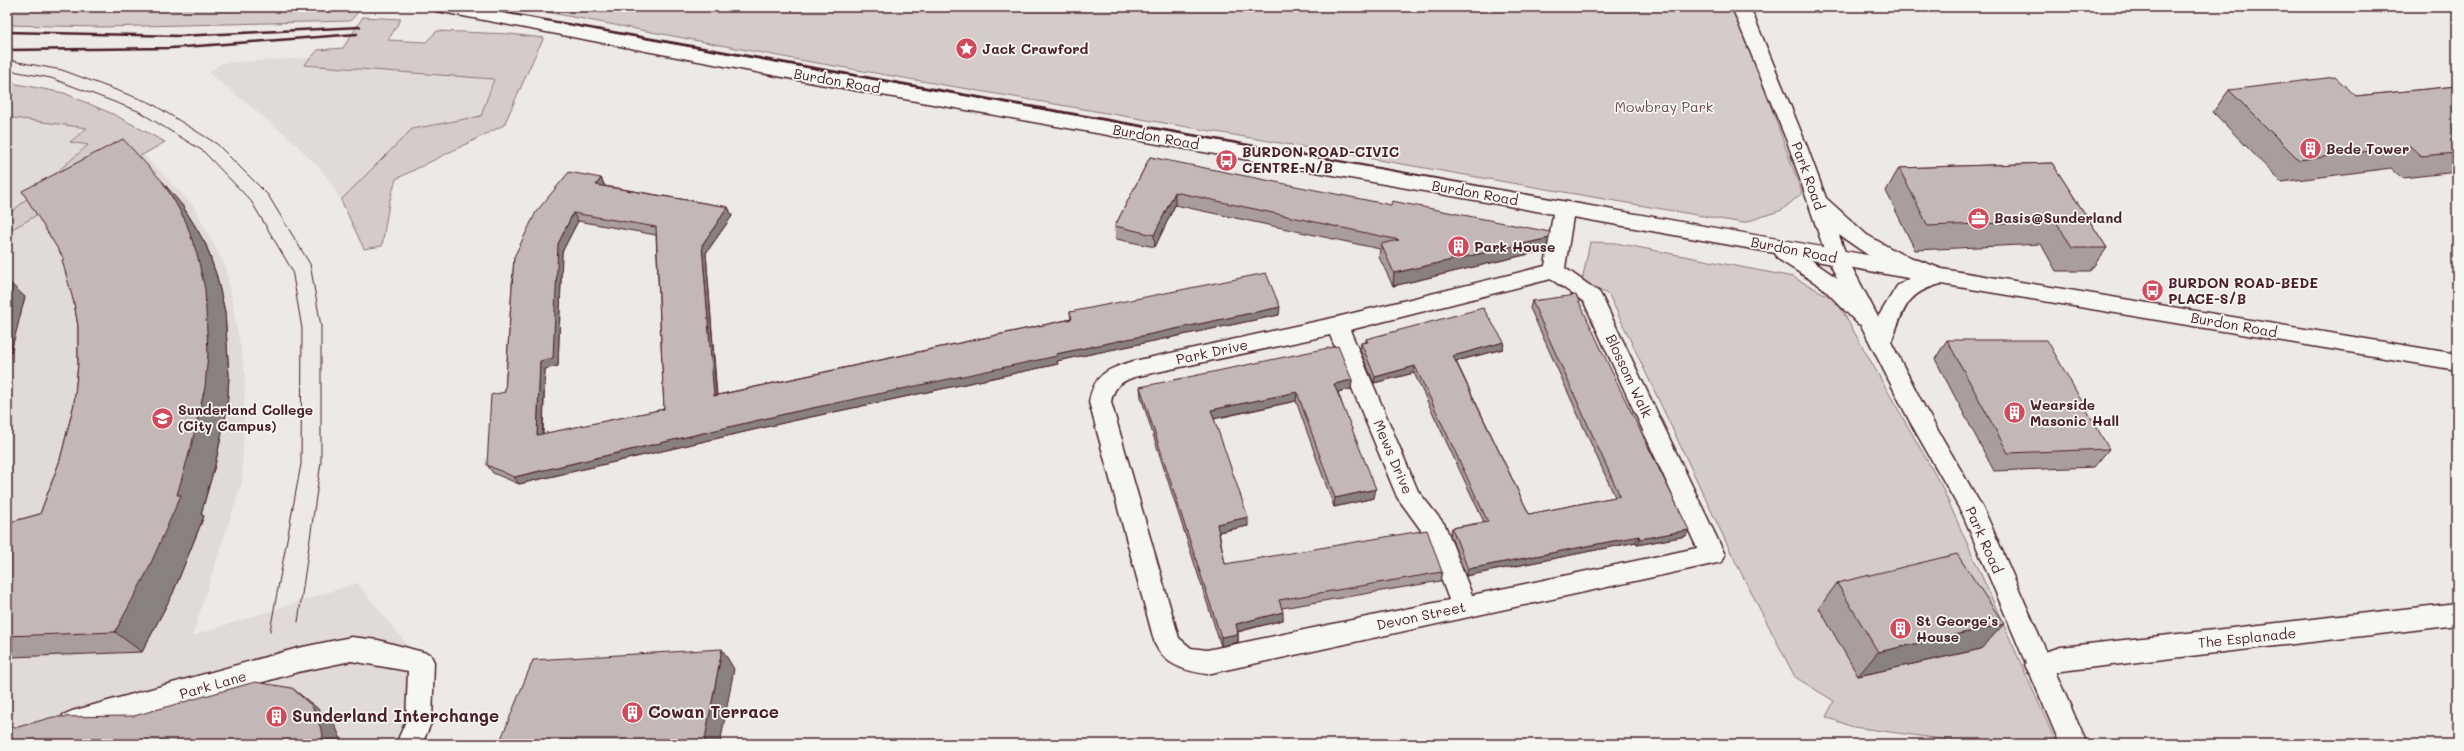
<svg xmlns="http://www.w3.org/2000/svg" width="2464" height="751" viewBox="0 0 2464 751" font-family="Mali,sans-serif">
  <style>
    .built { fill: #e0dad8 }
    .green { fill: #d4cbca; stroke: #8f757a }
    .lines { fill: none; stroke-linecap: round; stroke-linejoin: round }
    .minor-casing { stroke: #4a1f2b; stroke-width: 3 }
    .highway-casing { stroke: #4a1f2b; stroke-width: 3 }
    .minor { fill: #f6f6f2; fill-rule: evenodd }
    .highway { fill: #f6f6f2; fill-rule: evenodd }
    .tram { stroke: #4a1f2b; stroke-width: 1 }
    .rail { stroke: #4a1f2b; stroke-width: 2.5 }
    .wall { fill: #a99d9d; stroke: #4a1f2b; fill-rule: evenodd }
    .shaded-wall { fill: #898080; stroke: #4a1f2b }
    .building { fill: #c4b7b7; stroke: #4a1f2b; fill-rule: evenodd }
    .labels { text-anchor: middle; stroke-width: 3.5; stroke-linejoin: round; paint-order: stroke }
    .poi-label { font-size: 14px; font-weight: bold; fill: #4a1f2b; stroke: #f6f6f2; text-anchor: start }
    .street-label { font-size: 14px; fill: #4a1f2b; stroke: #f6f6f2 }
    .park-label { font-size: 14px; fill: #6c4a53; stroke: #f6f6f2 }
    .near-poi-label { font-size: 17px; font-weight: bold; fill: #4a1f2b; stroke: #f6f6f2; text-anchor: start }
  </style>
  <rect width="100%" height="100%" fill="#ece9e6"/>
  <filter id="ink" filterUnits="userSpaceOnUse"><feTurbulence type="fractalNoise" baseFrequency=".025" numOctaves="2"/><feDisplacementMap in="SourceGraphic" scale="8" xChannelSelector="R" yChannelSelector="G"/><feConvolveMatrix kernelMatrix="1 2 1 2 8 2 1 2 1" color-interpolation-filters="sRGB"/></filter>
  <g filter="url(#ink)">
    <path class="built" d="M401 19 388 40 504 48 481 116 412 129 341 200 324 173 291 139 209 73 222 63 344 56Z
      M7 82 64 93 115 115 165 142 144 155 194 207 226 268 245 373 242 482 192 636 357 583 421 662 409 744H7Z"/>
    <path class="green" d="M7 7H339L360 10 350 21 100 27 7 25Z
      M520 7H1735L1802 193 1782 210 1743 223 794 59Z
      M363 17 401 19 388 40 426 42 437 31 509 34 544 38 537 51 504 125 396 179 389 203 382 246 364 249 341 200 412 129 481 116 494 79 304 65 318 50 343 48Z
      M7 82 64 93 115 115 165 142 7 232V216L88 145 70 142 87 128 7 117Z
      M1590 242 1616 243 1793 277 1836 300 1941 485 2057 744H1979L1853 727 1826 717 1834 701 1795 677 1736 563 1609 295 1582 281Z"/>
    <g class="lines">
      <defs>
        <path id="minor" d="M433 7H470C957 98 1446 179 1934 267L1941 270 1944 275 1941 280 1934 283 1811 260 1846 284 1874 312 1877 318 1874 324 1866 326 1858 324 1822 287 1778 259 1775 253 1573 217 1565 268 1599 292 1602 297 1725 555 1722 562 1207 674C1185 671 1165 665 1155 644L1089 402C1094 373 1108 369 1134 361L1337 317 1545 266 1553 214 814 83 442 12 436 11ZM1551 279 1584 302 1697 548 1472 595 1445 525 1418 491 1350 330ZM1330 335 1397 497 1426 537 1449 600 1207 650 1191 648 1179 638 1111 402C1114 387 1120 382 1134 377Z
          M2457 603V625L2061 671 2038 677 2029 673 2025 665 2029 657 2061 647Z
          M351 637 378 640 430 654 434 662 432 721 422 744H396L406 721 408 671 351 661 298 672 72 737 63 733 59 724 63 715 72 711 298 648Z"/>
        <path id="highway" d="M1732 7H1750L1806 144 1826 198 1867 235 1899 253 1942 269 2457 354V370L1941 284C1904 293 1904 311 1891 342L1925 408 1985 512 2087 744H2060L1963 515 1909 420 1827 258 1788 144ZM1839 235 1868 255 1914 275 1897 286 1878 317 1847 258Z"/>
      </defs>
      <use href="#minor" class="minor-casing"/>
      <use href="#highway" class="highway-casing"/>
      <use href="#minor" class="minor"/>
      <use href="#highway" class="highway"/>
      <path class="tram" d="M7 60 62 70 151 103 217 144 268 195 310 264 321 326V462L298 622
        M7 70 51 78 138 111 203 151 251 201 292 270 302 329 301 464 270 631"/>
      <path class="rail" d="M7 32 180 36 360 27
        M7 50 171 48 357 34"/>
    </g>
    <path class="wall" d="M2457 86V172L2402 178 2391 168 2281 182 2213 112 2229 90 2356 96Z
      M1150 157 1546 250 1393 286 1379 257 1380 249 1175 205 1155 247 1116 239 1115 226Z
      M2052 163 2107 248 2090 271H2056L2041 244 1915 250 1886 191 1899 168Z
      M601 178 605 186 728 207 732 216 706 253 717 395 1071 319 1070 312 1279 315 1057 361 1058 364 792 421 519 484 493 473 487 465 505 392 514 257ZM578 221 656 235 664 409 543 434 545 369 558 366 562 252Z
      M182 205 195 226 206 245 217 277 225 312 229 376 227 409 215 465 201 514 204 516 173 593 142 652 11 657 7 663V523L40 514 60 460 74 404 78 364V326L74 303 64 259Z
      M1532 301 1686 536 1637 545 1636 542 1466 576 1450 535 1452 528 1484 522 1414 373 1374 383 1360 350 1361 343 1366 342V339L1504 342 1503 349 1456 361 1529 514 1615 497 1530 308Z
      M1947 340 2109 449 2094 467 1994 471 1935 359Z
      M1352 380 1351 389 1338 392 1374 498 1334 507 1296 401 1214 419 1248 526 1219 532 1225 564 1442 572 1440 581 1282 608 1283 620 1238 632V642L1221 646 1141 397 1140 387Z
      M1837 583 1981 649 1858 676 1819 608Z"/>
    <path class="shaded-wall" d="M601 178 605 187 596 185Z
      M162 181 182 205 195 226 206 245 217 277 225 312 229 376 227 409 215 465 201 514 204 516 173 593 142 652 115 632 177 495Z
      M1175 192V205L1155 247 1154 235Z
      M728 207 732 216 706 253 717 404 714 396 702 245Z
      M573 213 578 221 562 252 558 366 545 369 542 443 537 435 540 361 558 244Z
      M1549 238 1546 250 1393 286 1394 273Z
      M7 280 25 297 7 368Z
      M1280 307 1279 315 1057 361 1058 364 792 421 519 484 514 477 789 413 1056 354Z
      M1504 342 1503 349 1452 362 1453 356Z
      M1415 366 1414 373 1374 383 1375 377Z
      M1352 380 1351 389 1333 393 1334 384Z
      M1297 392 1296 401 1211 419V410Z
      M1376 489 1374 498 1334 507 1335 498Z
      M1248 517V526L1217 532V524Z
      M1689 530 1686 536 1637 545 1640 539Z
      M1639 536 1636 542 1466 576 1468 569Z
      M1283 612V620L1236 632V624Z
      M2004 624 1981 649 1858 676 1878 652Z
      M1238 634V642L1221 646V637Z
      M722 649 734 669 720 744H704Z
      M7 654 11 657 7 663Z
      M292 688 316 707 335 725 343 744H321Z"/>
    <path class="building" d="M2335 77 2356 96 2457 86V153L2421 156 2410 146 2299 160 2229 90Z
      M123 139 162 181 175 202 186 222 197 254 205 289 208 353 205 387 192 443 177 495H181L147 572 115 632 7 636V523L40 514 60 460 74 404 78 364V326L74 303 62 260 64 259 22 191Z
      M1150 157 1391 205 1392 201 1550 232 1549 238 1394 273 1381 244 1399 240 1175 192 1154 235 1115 226Z
      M2052 163 2107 248H2072L2056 221 1928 226 1899 168Z
      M569 172 601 178 596 185 728 207 702 245 714 396 1072 319 1070 312 1266 273 1280 307 1056 354 1057 356 789 413 514 477 487 465 491 395 505 392 514 257 536 212ZM573 213 656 227 664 409 537 435 540 361 553 358 558 244Z
      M1576 295 1618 385 1689 530 1640 539 1639 536 1468 569 1452 528 1488 522 1437 413 1415 366 1375 377 1361 343 1368 342 1366 339 1483 308 1504 342 1453 356 1529 514 1620 496 1532 301Z
      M1947 340H2047L2109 449 2008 453Z
      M1338 346 1352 380 1334 384 1376 489 1335 498 1297 392 1211 410 1248 517 1217 524 1225 564 1427 530 1442 572 1279 600 1283 612 1236 624 1238 634 1221 637 1140 387Z
      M1957 554 2004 624 1878 652 1837 583Z
      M722 649 704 744H499L533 660Z
      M255 682 292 688 312 706 323 734 321 744H7V728L9 727H18L53 717 134 716Z
      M1141 741V744H1098Z"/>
  </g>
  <defs>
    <symbol id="sight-disc" viewBox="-11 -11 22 22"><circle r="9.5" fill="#d1495b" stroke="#f6f6f2"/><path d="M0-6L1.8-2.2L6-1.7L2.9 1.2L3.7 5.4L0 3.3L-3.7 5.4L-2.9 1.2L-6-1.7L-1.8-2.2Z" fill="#fff"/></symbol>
    <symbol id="building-disc" viewBox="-11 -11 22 22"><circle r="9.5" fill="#d1495b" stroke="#f6f6f2"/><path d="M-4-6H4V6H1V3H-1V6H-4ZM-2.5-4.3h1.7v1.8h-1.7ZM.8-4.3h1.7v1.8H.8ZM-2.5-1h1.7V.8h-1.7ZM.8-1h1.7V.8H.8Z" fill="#fff"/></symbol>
    <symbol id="bus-disc" viewBox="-11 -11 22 22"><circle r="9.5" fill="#d1495b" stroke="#f6f6f2"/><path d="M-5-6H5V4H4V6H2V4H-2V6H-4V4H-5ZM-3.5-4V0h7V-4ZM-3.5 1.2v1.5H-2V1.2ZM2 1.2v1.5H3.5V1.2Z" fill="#fff"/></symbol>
    <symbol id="office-disc" viewBox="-11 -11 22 22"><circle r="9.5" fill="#d1495b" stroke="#f6f6f2"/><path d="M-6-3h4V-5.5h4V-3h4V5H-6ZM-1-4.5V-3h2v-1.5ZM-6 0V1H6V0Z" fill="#fff"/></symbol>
    <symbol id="university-disc" viewBox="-11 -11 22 22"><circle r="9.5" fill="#d1495b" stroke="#f6f6f2"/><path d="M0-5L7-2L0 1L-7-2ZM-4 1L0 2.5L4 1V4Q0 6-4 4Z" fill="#fff"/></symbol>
  </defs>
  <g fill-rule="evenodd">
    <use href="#sight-disc" x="954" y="36" width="25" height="25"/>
    <use href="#building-disc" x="2298" y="136" width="25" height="25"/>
    <use href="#bus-disc" x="1214" y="148" width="25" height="25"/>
    <use href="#office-disc" x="1966" y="206" width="25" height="25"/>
    <use href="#building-disc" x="1446" y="234" width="25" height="25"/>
    <use href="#bus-disc" x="2140" y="278" width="25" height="25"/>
    <use href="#building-disc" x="2002" y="400" width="25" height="25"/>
    <use href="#university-disc" x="150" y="406" width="25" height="25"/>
    <use href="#building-disc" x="1888" y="616" width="25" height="25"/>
    <use href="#building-disc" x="620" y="700" width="25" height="25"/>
    <use href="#building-disc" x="264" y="704" width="25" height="25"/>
  </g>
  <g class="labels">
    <g class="poi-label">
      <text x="982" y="54">Jack Crawford</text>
      <text x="2326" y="154">Bede Tower</text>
      <text x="1242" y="157">BURDON ROAD-CIVIC<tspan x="1242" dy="16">CENTRE-N/B</tspan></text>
      <text x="1994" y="223">Basis@Sunderland</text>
      <text x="1474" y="252">Park House</text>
      <text x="2168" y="288">BURDON ROAD-BEDE<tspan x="2168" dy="16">PLACE-S/B</tspan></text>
      <text x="2030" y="410">Wearside<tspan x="2030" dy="16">Masonic Hall</tspan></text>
      <text x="178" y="415">Sunderland College<tspan x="178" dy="16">(City Campus)</tspan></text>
      <text x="1916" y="626">St George's<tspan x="1916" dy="16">House</tspan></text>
    </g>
    <g class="street-label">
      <text transform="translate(837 81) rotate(10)" y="5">Burdon Road</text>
      <text transform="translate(1156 137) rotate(10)" y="5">Burdon Road</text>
      <text transform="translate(1808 176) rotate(70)" y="5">Park Road</text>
      <text transform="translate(1475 193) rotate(10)" y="5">Burdon Road</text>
      <text transform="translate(1794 250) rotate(11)" y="5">Burdon Road</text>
      <text transform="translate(2234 325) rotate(10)" y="5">Burdon Road</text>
      <text transform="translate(1212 352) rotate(-12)" y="5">Park Drive</text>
      <text transform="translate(1629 376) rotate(65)" y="5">Blossom Walk</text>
      <text transform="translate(1393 457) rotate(67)" y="5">Mews Drive</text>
      <text transform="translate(1984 540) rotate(66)" y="5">Park Road</text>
      <text transform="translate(1421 616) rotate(-12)" y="5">Devon Street</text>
      <text transform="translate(2247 638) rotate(-6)" y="5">The Esplanade</text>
      <text transform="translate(213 685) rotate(-16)" y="5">Park Lane</text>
    </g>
    <g class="park-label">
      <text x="1664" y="112">Mowbray Park</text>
    </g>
    <g class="near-poi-label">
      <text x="648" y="718">Cowan Terrace</text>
      <text x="292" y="722">Sunderland Interchange</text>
    </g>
  </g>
  <rect width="2464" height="751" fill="none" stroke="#f6f6f2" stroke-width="24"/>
  <rect x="12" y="12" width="2440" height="727" fill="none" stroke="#4a1f2b" stroke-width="1.5" filter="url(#ink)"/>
</svg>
